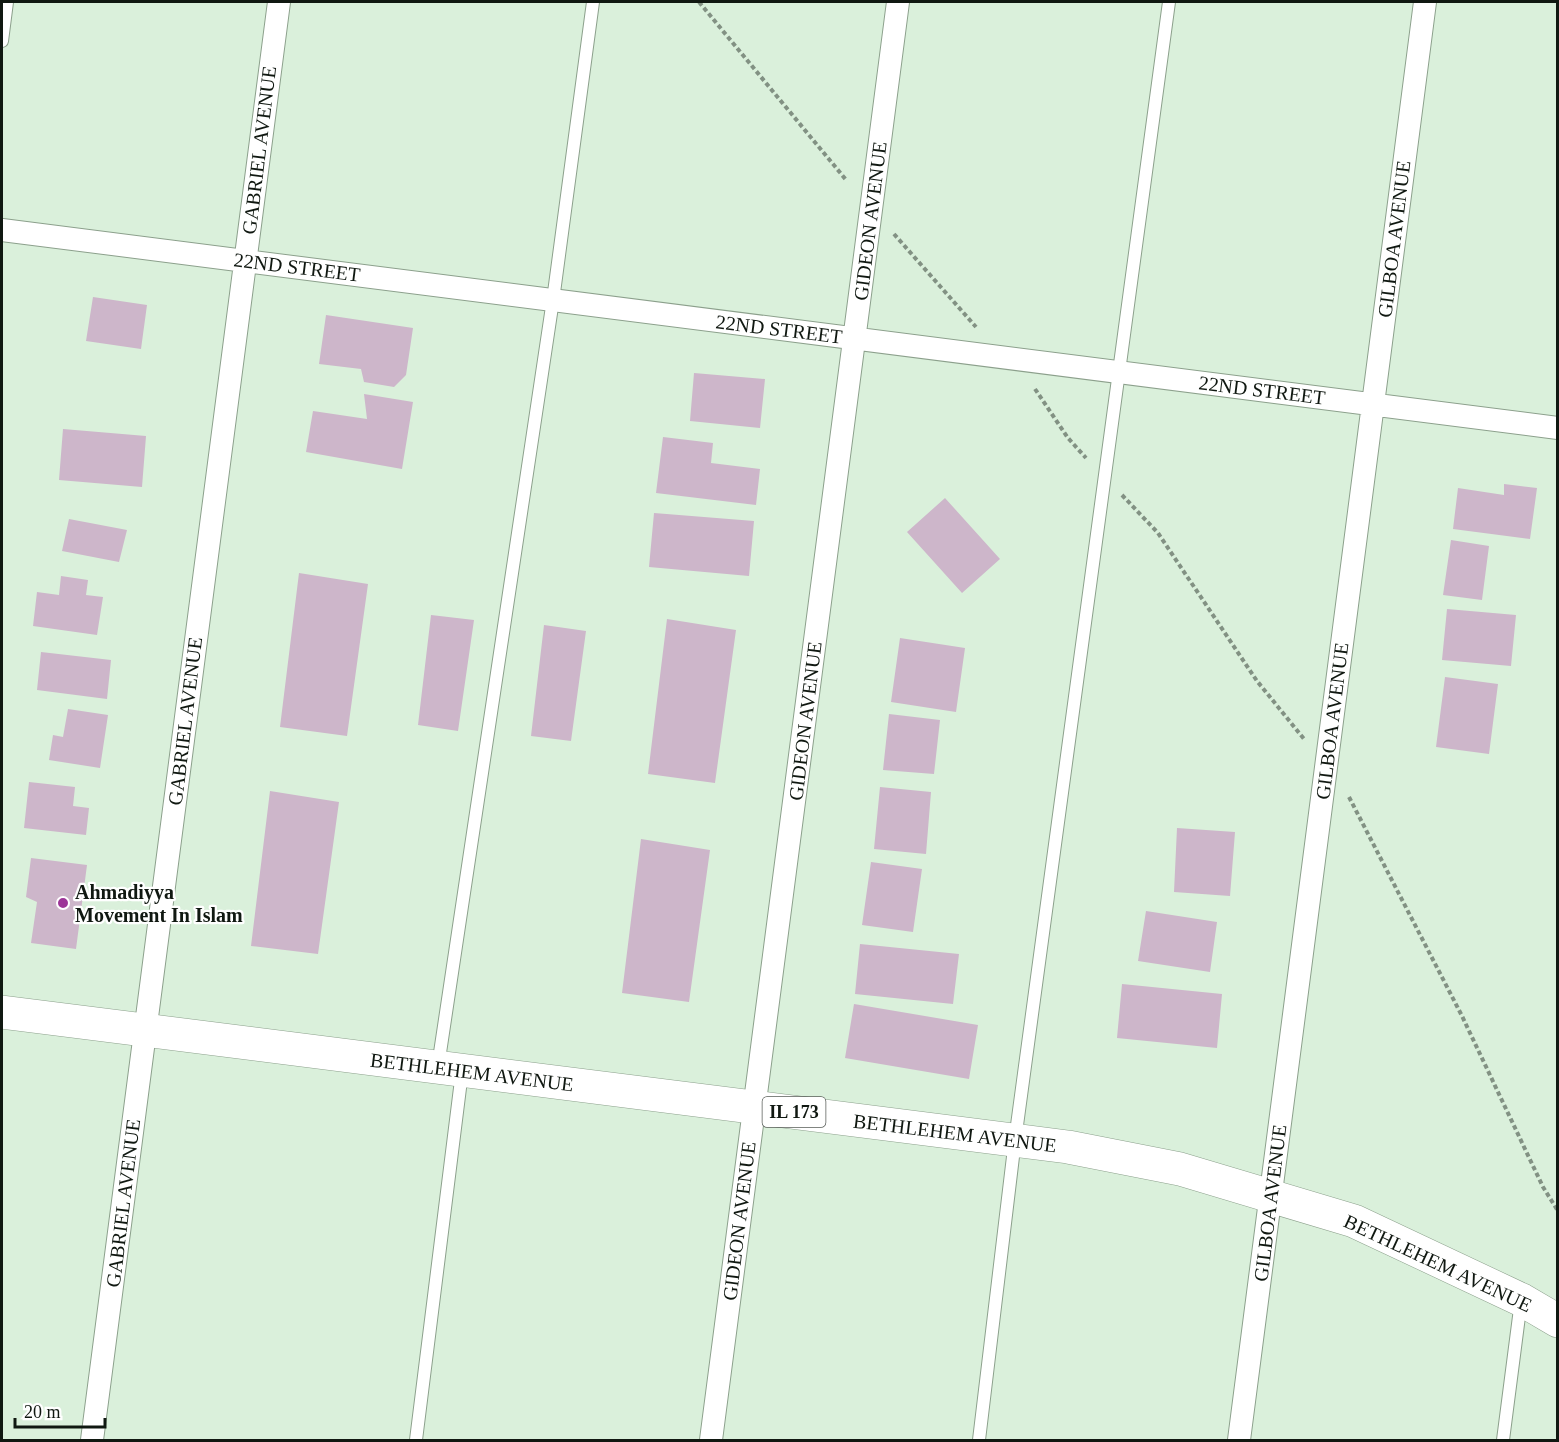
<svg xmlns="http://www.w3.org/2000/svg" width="1559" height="1442" viewBox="0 0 1559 1442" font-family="Georgia,serif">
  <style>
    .building { fill: #cdb6ca }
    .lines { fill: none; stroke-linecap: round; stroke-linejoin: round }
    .lane-casing { stroke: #8ca08c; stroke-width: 14 }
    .street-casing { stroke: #8ca08c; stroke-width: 24 }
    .primary-casing { stroke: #8ca08c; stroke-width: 34 }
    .path { stroke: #829183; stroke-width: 4; stroke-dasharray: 4.5 3; stroke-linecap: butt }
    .lane { stroke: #fff; stroke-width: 12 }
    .street { stroke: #fff; stroke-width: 22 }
    .primary { stroke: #fff; stroke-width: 33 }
    .poi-dot { fill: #9c3497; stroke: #fff; stroke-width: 2 }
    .labels { text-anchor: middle; stroke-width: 4.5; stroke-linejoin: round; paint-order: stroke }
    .shield { fill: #fff; stroke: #585d58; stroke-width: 1.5 }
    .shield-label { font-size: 18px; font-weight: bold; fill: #101811 }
    .street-label { font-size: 20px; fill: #101811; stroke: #fff }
    .poi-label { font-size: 20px; font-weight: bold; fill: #101811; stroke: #fff; text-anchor: start }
  </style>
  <rect width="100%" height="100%" fill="#daf0db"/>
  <path class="building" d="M93 297 147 305 141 349 86 341Z
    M326 315 413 328 406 375 394 387 364 382 361 369 319 364Z
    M694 373 765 379 760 428 690 421Z
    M364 394 413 402 402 469 306 452 313 411 367 419Z
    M63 429 146 436 142 487 59 480Z
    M663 437 713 443 711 463 760 469 756 505 656 493Z
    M1504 484 1537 488 1530 539 1453 529 1458 488 1504 495Z
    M945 498 1000 559 962 593 907 532Z
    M654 513 754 521 749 576 649 567Z
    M69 519 127 530 119 562 62 551Z
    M1451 540 1489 546 1482 600 1443 595Z
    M299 573 368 584 347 736 280 727Z
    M61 576 88 580 86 595 103 597 97 635 33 626 37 592 59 595Z
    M1447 609 1516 615 1511 666 1442 660Z
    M431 615 474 620 458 731 418 725Z
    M667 619 736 630 715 783 648 774Z
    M544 625 586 631 571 741 531 736Z
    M900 638 965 648 956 712 891 702Z
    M41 652 111 660 107 699 37 690Z
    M1445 677 1498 684 1489 754 1436 747Z
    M68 709 108 715 100 768 49 760 53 735 63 737Z
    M889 714 940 720 934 774 883 770Z
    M29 782 75 787 73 806 89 808 86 835 24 828Z
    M880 787 931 792 926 854 874 849Z
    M270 791 339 802 318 954 251 946Z
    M1177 828 1235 832 1230 896 1174 892Z
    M641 839 710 850 689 1002 622 993Z
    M31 858 87 865 76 949 31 943 37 902 26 897Z
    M871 862 922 869 913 932 862 925Z
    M1146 911 1217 922 1210 972 1138 961Z
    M860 944 959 954 953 1004 855 994Z
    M1122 984 1222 994 1217 1048 1117 1038Z
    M854 1004 978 1025 969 1079 845 1058Z"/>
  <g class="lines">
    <defs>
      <path id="lane" d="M2 41 7 2
        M438 1066 553 300 593 2
        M416 1440 462 1072
        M979 1440 1015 1140 1169 2
        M1503 1440 1521 1301"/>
      <path id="street" d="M2 230 1558 428
        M92 1440 279 2
        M711 1440 898 2
        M1239 1440 1425 2"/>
      <path id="primary" d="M2 1012 1068 1147 1180 1169 1354 1221 1522 1300 1558 1321"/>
    </defs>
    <use href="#lane" class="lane-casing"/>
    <use href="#street" class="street-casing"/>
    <use href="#primary" class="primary-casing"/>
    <path class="path" d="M699 2 847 181
      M894 234 976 327
      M1035 389 1068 438 1086 458
      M1122 495 1158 533 1257 681 1304 739
      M1349 797 1462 1016 1543 1187 1558 1211"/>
    <use href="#lane" class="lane"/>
    <use href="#street" class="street"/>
    <use href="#primary" class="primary"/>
  </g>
  <circle class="poi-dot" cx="63" cy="903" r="6"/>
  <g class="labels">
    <rect class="shield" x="762.5" y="1097" width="63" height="30" rx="4.5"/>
    <g class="shield-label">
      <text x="794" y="1118">IL 173</text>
    </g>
    <g class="street-label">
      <text transform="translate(259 150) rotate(-83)" y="7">GABRIEL AVENUE</text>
      <text transform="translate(870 221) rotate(-83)" y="7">GIDEON AVENUE</text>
      <text transform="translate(1394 239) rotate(-83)" y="7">GILBOA AVENUE</text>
      <text transform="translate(297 267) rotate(7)" y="7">22ND STREET</text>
      <text transform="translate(779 329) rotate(7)" y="7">22ND STREET</text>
      <text transform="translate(1262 390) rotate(7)" y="7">22ND STREET</text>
      <text transform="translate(185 721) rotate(-83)" y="7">GABRIEL AVENUE</text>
      <text transform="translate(805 721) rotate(-83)" y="7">GIDEON AVENUE</text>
      <text transform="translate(1332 721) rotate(-83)" y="7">GILBOA AVENUE</text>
      <text transform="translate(472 1072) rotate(7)" y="7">BETHLEHEM AVENUE</text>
      <text transform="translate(955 1133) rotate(7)" y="7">BETHLEHEM AVENUE</text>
      <text transform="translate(123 1203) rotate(-83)" y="7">GABRIEL AVENUE</text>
      <text transform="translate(1270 1203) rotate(-83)" y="7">GILBOA AVENUE</text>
      <text transform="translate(739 1221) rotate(-83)" y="7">GIDEON AVENUE</text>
      <text transform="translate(1438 1263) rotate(25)" y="7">BETHLEHEM AVENUE</text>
    </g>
    <g class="poi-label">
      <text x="75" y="899">Ahmadiyya<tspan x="75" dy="23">Movement In Islam</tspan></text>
    </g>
  </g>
  <rect width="1559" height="1442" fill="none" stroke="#101811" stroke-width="6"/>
  <path d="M15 1418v9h90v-9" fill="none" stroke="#101811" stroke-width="3"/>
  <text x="24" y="1418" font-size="18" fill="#101811" stroke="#ffffff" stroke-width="4.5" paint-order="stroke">20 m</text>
</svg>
